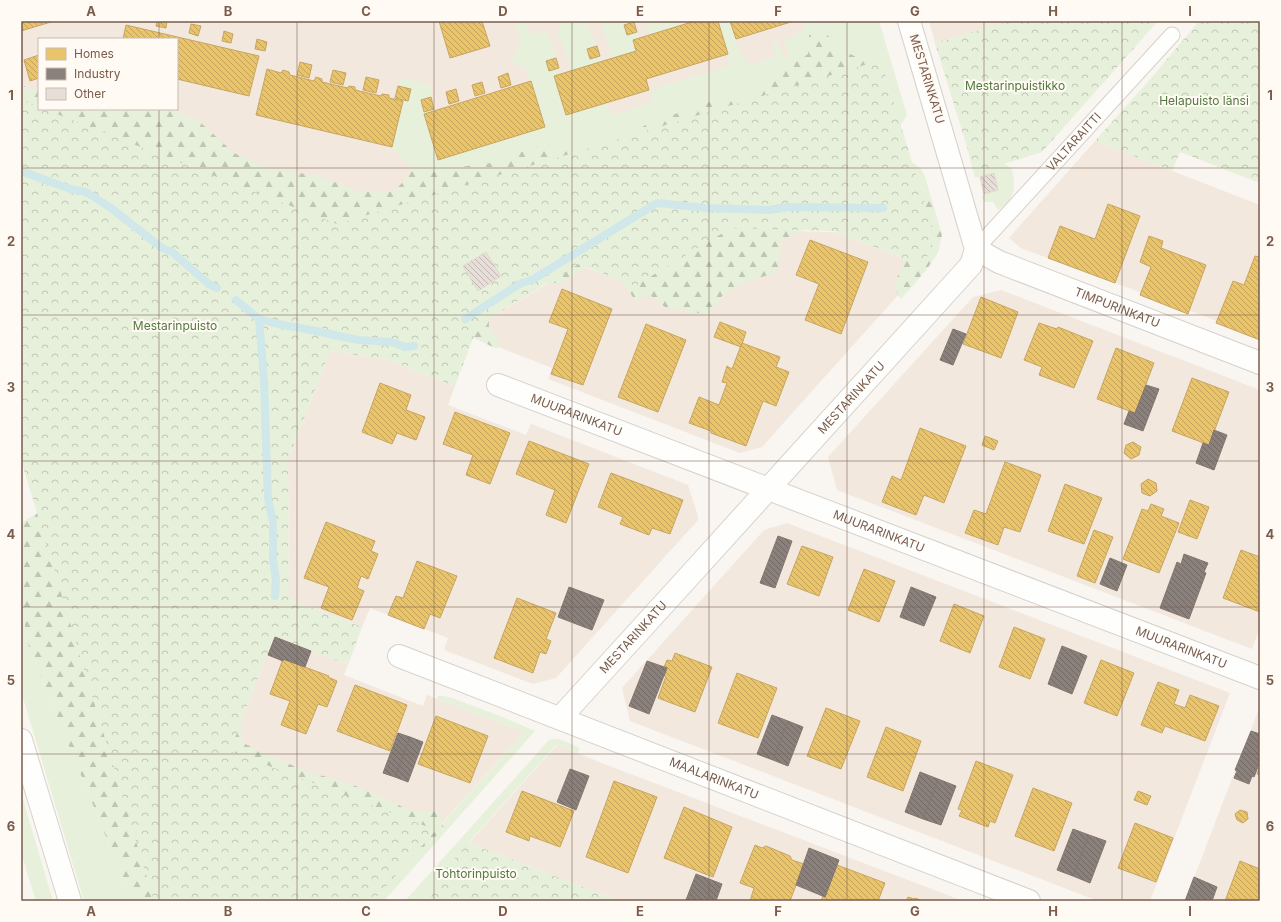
<svg xmlns="http://www.w3.org/2000/svg" width="1281" height="922" viewBox="0 0 1281 922" font-family="Inter,sans-serif">
  <style>
    .residential { fill: #f2e8de }
    .grass { fill: #e7f0db }
    .forest { fill: url(#forest-firs) }
    .park { fill: url(#park-crowns) }
    .homes { fill: url(#homes-back-hatch); stroke: #c8a561 }
    .industry { fill: url(#industry-back-hatch); stroke: #85766e }
    .lines { fill: none; stroke-linecap: round; stroke-linejoin: round }
    .stream { stroke: #d0e8ea; stroke-width: 8 }
    .building { fill: url(#building-back-hatch); stroke: #e2d8d2 }
    .lane-casing { stroke: #d7d1cb; stroke-width: 17 }
    .street-casing { stroke: #d7d1cb; stroke-width: 24 }
    .secondary-casing { stroke: #d9d2cb; stroke-width: 24 }
    .lane { stroke: #fefefd; stroke-width: 15 }
    .street { stroke: #fefefd; stroke-width: 22 }
    .secondary { stroke: #fefefd; stroke-width: 22 }
    .grid { fill: none; stroke: #7a5c4d; stroke-width: 1; stroke-opacity: 0.55 }
    .labels { text-anchor: middle; stroke-width: 4; stroke-linejoin: round; paint-order: stroke }
    .street-label { font-size: 12px; fill: #7a5c4d; stroke: #fffaf3 }
    .park-label { font-size: 12px; fill: #537a41; stroke: #fffaf3 }
    .neatline { fill: none; stroke: #7a5c4d; stroke-width: 1.5 }
    .grid-label { font-size: 13px; text-anchor: middle; font-weight: bold; fill: #7a5c4d }
  </style>
  <defs>
    <pattern id="forest-firs" width="22" height="20" patternUnits="userSpaceOnUse"><rect width="22" height="20" fill="#e7f0db"/><path d="M5 1l3.5 6h-7zM16 11l3.5 6h-7z" fill="#c0c6b4"/></pattern>
    <pattern id="park-crowns" width="20" height="18" patternUnits="userSpaceOnUse"><rect width="20" height="18" fill="#e7f0db"/><path d="M2 6a3 3 0 1 1 6 0M12 15a3 3 0 1 1 6 0" fill="none" stroke="#c0c6b4"/></pattern>
    <pattern id="homes-back-hatch" width="6" height="6" patternUnits="userSpaceOnUse"><rect width="6" height="6" fill="#e9c46a"/><path d="M-1 5l2 2M0 0l6 6M5-1l2 2" fill="none" stroke="#c2a259"/></pattern>
    <pattern id="industry-back-hatch" width="6" height="6" patternUnits="userSpaceOnUse"><rect width="6" height="6" fill="#8a817c"/><path d="M-1 5l2 2M0 0l6 6M5-1l2 2" fill="none" stroke="#716863"/></pattern>
    <pattern id="building-back-hatch" width="6" height="6" patternUnits="userSpaceOnUse"><rect width="6" height="6" fill="#e6ded7"/><path d="M-1 5l2 2M0 0l6 6M5-1l2 2" fill="none" stroke="#bfb7b1"/></pattern>
  </defs>
  <rect width="100%" height="100%" fill="#f9f5f0"/>
  <path class="residential" d="M21 21H870L881 60 337 224 44 109H177V39H39V107L21 98Z
    M929 21H1010L935 43Z
    M1095 141 1260 205V337L1021 248 1009 238Z
    M729 230 835 232 924 266 762 447 740 453 548 379 552 368 473 337 478 325 579 265 635 285Z
    M1001 290 1260 390V628L1252 649 837 490 828 457 973 297Z
    M330 351 388 360 455 386 448 405 526 435 531 424 688 485 698 516V520L556 678 533 684 444 650 448 638 370 608 362 627 289 599 288 460Z
    M787 523 1230 693 1150 901H1098L630 721 622 688 764 530Z
    M274 636 348 665 344 675 423 706 427 695 524 732 436 830 230 751Z
    M1260 706V901H1185Z
    M557 745 607 765 963 901H620L469 843Z"/>
  <path class="grass" d="M515 21H530L527 24 530 34 533 35 543 30 548 35 556 55V58L546 62 549 71 559 68 561 74 554 76 566 115 607 103 611 116 653 101 649 90 731 65 718 21H730L741 56H745L748 65 775 58 773 40 779 43 785 59 789 57 784 41 805 29 803 21H879L907 115 902 123 883 137 858 143 641 181 592 192 502 220 479 223 417 224 394 232 313 270 294 276 271 277 257 276 241 272 227 264 125 190 99 175 21 143V136L126 181 147 199 168 206 170 217 235 260 306 265 334 251 340 244 390 221 426 213 494 209 527 196 557 182 611 172 662 156 693 126 737 125 801 132 836 124 859 100 872 66 838 47 823 30 809 35 808 54 766 81 765 90 745 100 711 101 646 125 624 145 582 150 538 146 491 163 443 169 413 170 392 147 403 101 396 99V98L408 101 411 89 399 86 400 80 402 78 431 85V97L421 100 424 111 434 109V111L424 114 438 160 545 127C541 113 532 75 523 67 519 64 515 63 511 63 522 47 520 39 515 21Z
    M564 21H586L597 46 587 49 590 58 600 56 602 62 572 70 558 33 559 25Z
    M601 21H634V22L624 25 627 35 637 32 639 38 633 40 636 51 612 59Z
    M645 21H668V22L678 21 680 25 649 35Z
    M982 149 1012 169C1016 189 1015 199 998 210L993 202H985L982 198 983 194 998 190 994 173 975 178 969 155 970 152Z
    M901 157C926 168 923 171 931 197L914 181Z
    M21 606 29 647 132 901H84L21 691Z
    M438 696C450 695 461 702 471 705 493 713 514 722 535 731L384 901H367L382 883 444 829 443 823 524 732 437 699Z
    M553 739H559L578 747 580 749 578 753 556 745 469 842 466 851 418 901H405L549 740Z
    M21 793 53 901H36L21 853Z"/>
  <path class="forest" d="M823 30 838 47 872 66 362 235 21 136V84L27 88 39 90V109H168L199 121 234 153 267 168 319 176 358 191 394 192 413 170 443 169 491 163 538 146 582 150 623 145 645 125 711 101 745 100 765 90 766 81 808 54 809 35Z
    M914 181 931 197 942 235 938 253 927 269 901 299 893 287 905 259 881 244 817 223 782 240 777 272 741 284 722 296 710 315 666 308 650 295 635 300 619 277 615 263 586 268 562 283H528L488 301 489 328 500 342 497 349 460 331 501 276Z
    M61 498 240 711 243 743 305 771 349 783 414 812 439 811 444 829 382 883 367 901H132L29 647 21 606V523Z"/>
  <path class="park" d="M1010 21H1158L1042 152 975 173 935 43Z
    M1199 21H1260V183L1180 152 1172 171 1095 141 1153 76Z
    M881 60 931 224 933 240 924 266 833 231 731 228 635 286 579 264 478 325 455 386 388 360 330 351 288 460 289 599 362 627 348 665 274 636 230 751 436 830 373 901H154L21 460V100L39 107V109H44L337 224Z
    M469 843 620 901H416Z"/>
  <path class="homes" d="M21 21H54L21 31Z
    M157 21H167L166 28 156 26Z
    M439 21H482L490 46 450 58Z
    M695 21H718L728 54 646 79 649 90 566 115 554 76 636 51 633 40Z
    M730 21H794L736 39Z
    M634 22 637 32 627 35 624 25Z
    M191 24 201 26 198 36 189 33Z
    M126 25 259 56 249 96 177 79V39H123Z
    M224 31 233 34 231 43 222 41Z
    M257 39 267 42 265 51 255 49Z
    M597 46 600 56 590 59 587 49Z
    M39 55V78L30 81 24 60Z
    M556 58 559 68 549 71 546 61Z
    M300 62 312 65 309 78 297 75Z
    M267 69 281 73 283 70 289 72 290 75 314 81 316 77 322 79V82L348 88 349 86 355 87V90L381 96 382 94 389 95V98L403 101 392 147 256 115Z
    M333 70 346 73 343 85 330 82Z
    M508 73 511 85 501 88 498 77Z
    M366 77 379 80 376 93 363 90Z
    M531 81 545 127 438 160 424 114Z
    M482 82 485 93 475 96 472 85Z
    M398 86 411 89 408 101 395 98Z
    M456 89 459 101 449 104 446 92Z
    M431 97 434 109 424 112 421 100Z
    M1108 204 1140 216 1115 283 1048 258 1060 226 1095 239Z
    M1149 236 1163 241 1161 248 1206 265 1188 314 1140 295 1151 267 1140 262Z
    M810 240 868 262 841 334 805 320 819 284 796 275Z
    M1255 256 1260 257V340L1216 323 1233 281 1244 285Z
    M562 289 612 309 583 385 551 374 568 329 549 322Z
    M981 297 1018 312 1001 358 963 344Z
    M720 322 746 332 741 347 714 337Z
    M1039 323 1057 329 1058 327 1093 341 1074 388 1039 375 1042 367 1024 360Z
    M646 324 686 340 658 412 618 397Z
    M742 343 780 357 776 367 789 372 776 406 763 401 746 446 711 433V431L689 423 699 397 719 405 727 383 722 382 727 366 732 369Z
    M1116 348 1154 363 1135 413 1097 399Z
    M1192 378 1229 392 1209 445 1172 431Z
    M380 383 411 395 406 410 425 417 416 440 397 433 392 444 362 432Z
    M455 412 510 433 490 484 466 475 473 455 443 444Z
    M920 428 966 446 944 503 924 495 916 515 882 502 892 476 901 480Z
    M985 436 998 441 994 450 982 445Z
    M529 441 589 464 566 523 546 515 555 490 516 474Z
    M1133 442 1141 447 1139 455 1131 459 1124 453 1126 445Z
    M1005 462 1041 475 1020 532 1004 527 998 545 965 533 974 510 986 514Z
    M611 473 683 500 670 534 652 528 649 535 620 524 623 517 598 507Z
    M1148 479 1156 483 1157 491 1150 496 1142 493 1141 484Z
    M1065 484 1102 498 1084 544 1048 531Z
    M1190 500 1209 507 1197 539 1178 532Z
    M1151 504 1164 509 1161 516 1179 523 1159 573 1123 559 1142 509 1148 511Z
    M326 522 375 541 371 551 378 554 368 579 361 576 357 588 364 591 352 620 321 608 329 587 304 578Z
    M1094 530 1113 537 1095 583 1077 576Z
    M802 546 833 557 819 596 787 584Z
    M1241 550 1260 557V612L1223 598Z
    M417 561 457 576 440 618 430 614 424 629 388 615 396 596 403 598Z
    M864 569 895 581 879 622 848 610Z
    M517 598 556 613 546 639 551 641 546 654 540 652 533 673 494 658Z
    M954 604 984 616 970 653 940 641Z
    M1014 627 1045 639 1030 679 999 667Z
    M675 653 712 667 695 712 658 698 666 676H664L667 668 664 667 667 660 672 661Z
    M283 659 329 676 328 677 337 681 327 707 318 704 306 734 281 725 290 701 270 694Z
    M1101 660 1134 673 1117 716 1084 703Z
    M737 673 777 688 758 738 718 723Z
    M1158 682 1179 690 1174 704 1185 708 1190 695 1219 706 1205 741 1165 726 1162 733 1141 725Z
    M355 685 407 705 390 751 337 731Z
    M826 708 860 721 841 769 807 756Z
    M436 716 488 736 470 783 418 764Z
    M886 727 921 741 903 791 867 777Z
    M976 761 1013 775 995 823 990 821 988 827 959 816 962 810 958 809Z
    M1260 766V775L1257 774Z
    M614 781 657 797 628 873 586 857Z
    M1033 788 1072 803 1054 851 1015 836Z
    M522 791 574 811 560 847 530 836 529 841 506 832Z
    M1138 791 1151 796 1147 805 1134 800Z
    M684 807 732 827 713 877 664 858Z
    M1240 810 1247 812 1248 819 1243 823 1237 820 1235 814Z
    M1135 823 1173 838 1156 882 1118 868Z
    M755 845 762 848 766 846 790 856 792 860 804 864 790 901H750L754 888 740 883Z
    M1240 861 1260 869V901H1225Z
    M837 865 885 883 878 901H821L823 896 825 897Z
    M908 897 914 899 915 898 923 901H906Z"/>
  <path class="industry" d="M953 329 966 334 953 365 940 360Z
    M1146 385 1159 389 1143 431 1124 424 1129 411 1135 413Z
    M1214 430 1227 435 1214 470 1196 463 1203 443 1209 445Z
    M778 536 792 541 775 588 760 583Z
    M1184 554 1208 563 1204 572 1206 573 1189 619 1160 608 1177 562 1181 564Z
    M1110 558 1127 565 1117 591 1100 584Z
    M569 587 604 600 592 630 558 617Z
    M911 587 936 597 924 626 900 617Z
    M275 637 311 651 305 667 283 659V661L268 655Z
    M1062 646 1087 656 1072 694 1048 684Z
    M647 661 667 668 649 714 629 706Z
    M772 715 788 721 773 760 757 754Z
    M788 721 803 727 788 766 773 760Z
    M1251 731 1260 734V762L1254 777 1252 776 1249 784 1234 778 1237 771 1235 770Z
    M398 733 410 737 395 777 383 773Z
    M410 737 423 742 408 782 395 777Z
    M570 769 589 776 576 810 557 802Z
    M920 772 938 779 923 819 905 812Z
    M938 779 956 786 941 825 923 819Z
    M1073 829 1089 835 1073 876 1057 870Z
    M1089 835 1106 841 1090 883 1073 876Z
    M809 848 839 860 825 897 796 885Z
    M696 874 722 884 716 901H690L686 900Z
    M1194 877 1217 887 1212 901H1185Z"/>
  <g class="lines">
    <path class="stream" d="M21 171 70 189 86 192 111 208 162 248 172 252 210 285 217 288
      M236 300 259 319 264 380 268 499 273 522V560L276 580 275 596
      M259 319 278 324 311 330 358 340 392 342 405 347 414 346
      M465 319 521 283 532 280 657 203 705 208 769 210 787 207 883 208"/>
  </g>
  <path class="building" d="M994 173 998 190 984 194 980 177Z
    M486 252 501 276 478 291 463 266Z"/>
  <g class="lines">
    <defs>
      <g id="lane">
        <path id="s1" d="M976 249 1172 35"/>
      </g>
      <g id="street">
        <path id="s2" d="M976 249 999 262 1260 363"/>
        <path id="s3" d="M498 385 1260 678"/>
        <path id="s4" d="M399 656 1029 901"/>
        <path id="s5" d="M560 718C697 567 835 417 971 265L976 249 909 21"/>
      </g>
      <path id="secondary" d="M21 740 70 901"/>
    </defs>
    <use href="#lane" class="lane-casing"/>
    <use href="#street" class="street-casing"/>
    <use href="#secondary" class="secondary-casing"/>
    <use href="#lane" class="lane"/>
    <use href="#street" class="street"/>
    <use href="#secondary" class="secondary"/>
  </g>
  <path class="grid" d="M159 21V39M297 21V901M434 21V901M572 21V901M709 21V901M847 21V901M984 21V901M1122 21V901M159 109V901M21 168H1260M21 315H1260M21 461H1260M21 607H1260M21 754H1260"/>
  <g class="labels">
    <g class="street-label">
      <text transform="translate(927 79) rotate(73)" y="4">MESTARINKATU</text>
      <text dy="4" stroke="none"><textPath href="#s1" startOffset="145">VALTARAITTI</textPath></text>
      <text dy="4" stroke="none"><textPath href="#s2" startOffset="153">TIMPURINKATU</textPath></text>
      <text dy="4" stroke="none"><textPath href="#s5" startOffset="433">MESTARINKATU</textPath></text>
      <text dy="4" stroke="none"><textPath href="#s3" startOffset="84">MUURARINKATU</textPath></text>
      <text dy="4" stroke="none"><textPath href="#s3" startOffset="408">MUURARINKATU</textPath></text>
      <text dy="4" stroke="none"><textPath href="#s5" startOffset="109">MESTARINKATU</textPath></text>
      <text dy="4" stroke="none"><textPath href="#s3" startOffset="732">MUURARINKATU</textPath></text>
      <text dy="4" stroke="none"><textPath href="#s4" startOffset="338">MAALARINKATU</textPath></text>
    </g>
    <g class="park-label">
      <text x="1015" y="90">Mestarinpuistikko</text>
      <text x="1204" y="105">Helapuisto länsi</text>
      <text x="175" y="330">Mestarinpuisto</text>
      <text x="476" y="878">Tohtorinpuisto</text>
    </g>
  </g>
  <rect width="1281" height="922" fill="none" stroke="#fffaf3" stroke-width="44"/>
  <rect x="38" y="38" width="140" height="72" fill="#fffaf3" stroke="#cabbb1"/>
  <rect x="46" y="48" width="20" height="12" fill="#e9c46a" stroke="#cabbb1"/>
  <text x="74" y="58" font-size="12" fill="#7a5c4d">Homes</text>
  <rect x="46" y="68" width="20" height="12" fill="#8a817c" stroke="#cabbb1"/>
  <text x="74" y="78" font-size="12" fill="#7a5c4d">Industry</text>
  <rect x="46" y="88" width="20" height="12" fill="#e6ded7" stroke="#cabbb1"/>
  <text x="74" y="98" font-size="12" fill="#7a5c4d">Other</text>
  <rect x="22" y="22" width="1237" height="878" class="neatline"/>
  <g class="grid-label">
    <text x="91" y="16">A</text>
    <text x="228" y="16">B</text>
    <text x="366" y="16">C</text>
    <text x="503" y="16">D</text>
    <text x="640" y="16">E</text>
    <text x="778" y="16">F</text>
    <text x="915" y="16">G</text>
    <text x="1053" y="16">H</text>
    <text x="1190" y="16">I</text>
    <text x="11" y="100">1</text>
    <text x="1270" y="100">1</text>
    <text x="11" y="246">2</text>
    <text x="1270" y="246">2</text>
    <text x="11" y="392">3</text>
    <text x="1270" y="392">3</text>
    <text x="11" y="539">4</text>
    <text x="1270" y="539">4</text>
    <text x="11" y="685">5</text>
    <text x="1270" y="685">5</text>
    <text x="11" y="831">6</text>
    <text x="1270" y="831">6</text>
    <text x="91" y="916">A</text>
    <text x="228" y="916">B</text>
    <text x="366" y="916">C</text>
    <text x="503" y="916">D</text>
    <text x="640" y="916">E</text>
    <text x="778" y="916">F</text>
    <text x="915" y="916">G</text>
    <text x="1053" y="916">H</text>
    <text x="1190" y="916">I</text>
  </g>
</svg>
